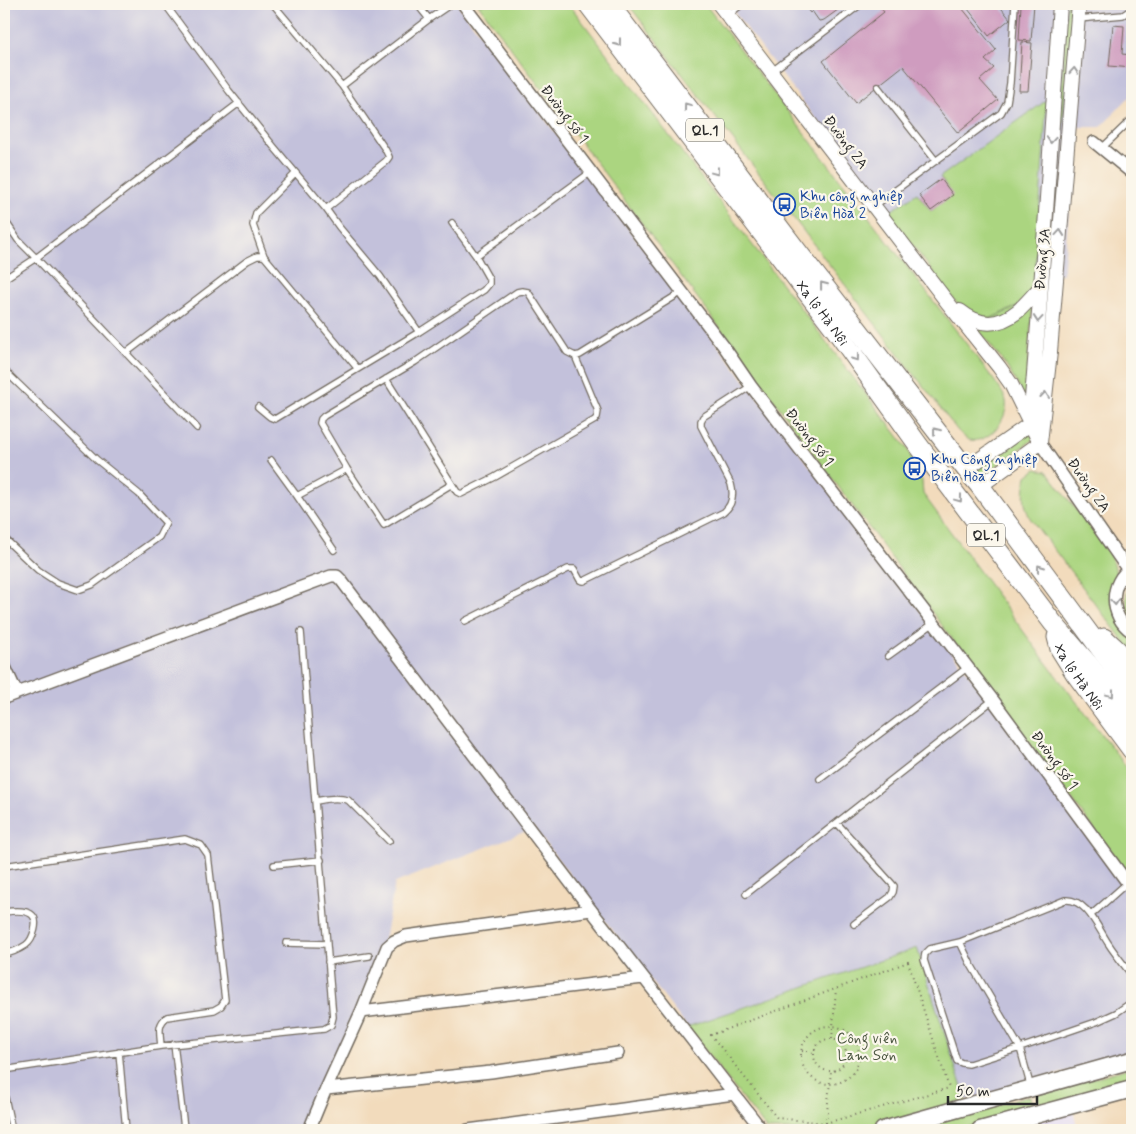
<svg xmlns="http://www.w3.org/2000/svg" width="1136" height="1134" viewBox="0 0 1136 1134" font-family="Mynerve,sans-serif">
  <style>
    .built { fill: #dfd5f5 }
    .industrial { fill: #c3c1db }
    .green { fill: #abd580; stroke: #6b8056 }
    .building { fill: #cf9cbf }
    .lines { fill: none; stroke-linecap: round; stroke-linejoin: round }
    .service-casing { stroke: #71695e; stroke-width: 8 }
    .minor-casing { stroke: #71695e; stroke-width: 14 }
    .tertiary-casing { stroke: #71695e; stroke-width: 16 }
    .secondary-casing { stroke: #71695e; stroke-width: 19 }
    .trunk-casing { stroke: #71695e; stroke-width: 21 }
    .path { stroke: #71695e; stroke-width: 2; stroke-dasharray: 1 4; stroke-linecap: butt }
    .service { stroke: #fff; stroke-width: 5.5 }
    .minor { stroke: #fff; stroke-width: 11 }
    .tertiary { stroke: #fff; stroke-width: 14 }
    .secondary { stroke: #fff; stroke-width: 16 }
    .trunk { stroke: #fff; stroke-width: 19 }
    .oneway { stroke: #a0a0a0 }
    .labels { text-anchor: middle; stroke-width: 4.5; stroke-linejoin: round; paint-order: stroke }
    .shield { fill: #fbf7ec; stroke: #696865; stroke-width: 1 }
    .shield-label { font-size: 14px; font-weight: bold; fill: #2b2b2b }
    .street-label { font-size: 15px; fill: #2b2b2b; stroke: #fbf7ec }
    .transit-label { font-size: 15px; fill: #164399; stroke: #fbf7ec; text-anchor: start }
    .park-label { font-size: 15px; fill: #4b5640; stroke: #fbf7ec }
  </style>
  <rect width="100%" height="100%" fill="#fbf7ec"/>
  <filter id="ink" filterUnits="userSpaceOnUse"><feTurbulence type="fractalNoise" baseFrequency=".02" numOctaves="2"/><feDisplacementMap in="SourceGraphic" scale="10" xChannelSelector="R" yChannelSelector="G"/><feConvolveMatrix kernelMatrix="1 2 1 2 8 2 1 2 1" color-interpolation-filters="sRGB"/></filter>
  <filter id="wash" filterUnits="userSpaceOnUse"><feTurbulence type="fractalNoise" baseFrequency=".0096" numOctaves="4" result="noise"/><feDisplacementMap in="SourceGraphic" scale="20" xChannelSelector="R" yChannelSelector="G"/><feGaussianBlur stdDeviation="1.12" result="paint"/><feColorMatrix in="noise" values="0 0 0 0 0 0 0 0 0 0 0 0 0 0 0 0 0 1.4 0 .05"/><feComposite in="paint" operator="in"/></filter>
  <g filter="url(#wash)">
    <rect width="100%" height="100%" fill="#f2dbbc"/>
    <path class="built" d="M1073 1111 1078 1130H1005Z"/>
    <path class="industrial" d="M4 4H457L992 705 1132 896V1053L966 1100 916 948 687 1027 534 828 395 883 383 945 357 1011 305 1130H4Z
      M728 4H1132V94L1101 127H1077L1063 274 1035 272 1034 289 959 306Z"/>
    <path class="green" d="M478 4H569L907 448 922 481 923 494 1048 665 1132 774V880Z
      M628 4H705L975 355C981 364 1004 391 1006 401 1009 418 989 444 970 440 966 439 961 434 958 431Z
      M1067 4H1073L1050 273H1048Z
      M1047 100 1034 289 1016 307 989 319 959 306 888 213 917 193 931 211 952 195 940 177Z
      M1033 301 1025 397 1005 364 975 325Z
      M1030 432 1034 439 981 477 975 471Z
      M1036 469 1047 471 1109 553C1117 570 1118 573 1110 591L1132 637V652L1030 518C1023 504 1023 491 1027 476Z
      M1132 580V617C1124 605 1125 593 1132 580Z
      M917 948 966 1100 858 1130H767L687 1027Z
      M1132 1067V1082L1041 1106 1037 1094Z
      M1030 1096 1033 1108 955 1130H908Z"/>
    <g id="blocks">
      <path class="building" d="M803 4H846L824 20 819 21 812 11 810 13Z
        M883 4H967L962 8 996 50 985 60 994 68 980 80 998 100 958 133 903 66 856 103 823 61 884 12 880 7Z
        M974 4H998L1010 19 989 36 968 9Z
        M1021 4H1034L1031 41 1019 40Z
        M1113 25 1124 26 1122 54 1132 55V68L1109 66Z
        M1022 42 1032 43 1028 91H1019Z
        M941 179 953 195 931 211 919 195Z"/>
    </g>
  </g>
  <g filter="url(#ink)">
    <use href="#blocks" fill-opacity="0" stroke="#71695e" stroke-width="1"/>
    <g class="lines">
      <defs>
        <path id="service" d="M165 4 229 91 274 147 326 209
          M273 4 342 86
          M417 4 429 19
          M728 15 742 4
          M1078 19 1123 15 1132 9
          M771 72 861 4
          M878 87 936 161
          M1102 148 1132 119
          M874 206 1001 113 1007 102 1010 83 1015 4
          M4 219 18 240 36 258 4 279
          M264 256 253 225 256 213 296 173
          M476 256 591 172
          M419 332 484 290 489 284V279L476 256 452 223
          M126 353 247 261 257 256H264L358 369
          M4 370 97 460 139 494 166 523 159 537 92 585 78 590 58 583 38 570 4 538
          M386 379 457 492 461 494 495 477 595 420 597 417 598 411 575 356
          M258 407 270 417 275 419 419 332 380 276 339 227 326 209 386 161 389 157 385 149 342 86 429 19 451 4
          M197 428 36 258 239 103
          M271 460 297 496
          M452 484 384 525 347 469 320 423 321 419 324 416 415 362 517 292 522 291 528 292 567 352 575 356 580 355 682 292
          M334 550 297 496 347 469
          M465 621 568 569H574L580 580 584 581 724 512C732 505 734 495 731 484L701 426V421L703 417 751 386
          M888 656 934 623
          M820 779 968 667
          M316 801C328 798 337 797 348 800L389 841
          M837 823 894 886 893 892 890 897 854 924
          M274 865 321 860
          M4 866 185 839 201 845 208 855 225 1000 221 1006 214 1010 167 1017C157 1024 160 1034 161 1046
          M746 894 993 700
          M4 912C11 911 24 909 31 914 40 920 33 940 26 945 20 949 11 953 4 954
          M1091 915 1127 883
          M960 942 970 963 1020 1048 1096 1022 1116 1013 1132 1002
          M286 943 327 944
          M328 962 369 956
          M174 1044 184 1128
          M119 1052 126 1130
          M4 1070 161 1046 324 1029 331 1025 333 1017 301 632
          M1031 1088 1020 1048 969 1064 962 1063 957 1061 924 960 925 954 930 949 960 942 1065 900C1086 898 1098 928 1108 943 1115 954 1124 965 1132 975
          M4 1093 12 1130"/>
        <path id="minor" d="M463 4 725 348 751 386 993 700 1132 889
          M1094 142 1132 173
          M1040 443 1128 570
          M1132 567C1108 582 1109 617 1132 632
          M4 665 17 693
          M4 698 331 576H337L341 580 591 910 762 1130
          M361 1012 643 978
          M326 1089 491 1072 618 1053
          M309 1130 326 1089 361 1012 387 947 394 941 406 936 591 910
          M468 1130 734 1094"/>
        <path id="tertiary" d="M719 4 948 303 999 367 1011 384 1040 443
          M960 311C980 327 998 327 1018 311 1026 304 1033 295 1041 287
          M1030 423 1041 287 1060 4
          M966 469 1030 424
          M980 486 1040 443 1050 352 1079 4"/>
        <path id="secondary" d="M883 1130 1132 1060
          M980 1130 1132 1089"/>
        <g id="trunk">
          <path id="s1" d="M588 4 835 329 919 446 1053 623 1090 666 1132 722"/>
          <path d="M609 4 801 256 966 469 980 486 1108 659 1132 694"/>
          <path id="s2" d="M1057 637 1060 649 1075 673 1132 750"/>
          <path d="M1104 638 1118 651 1132 670"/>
        </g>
      </defs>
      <use href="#service" class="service-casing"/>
      <use href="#minor" class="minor-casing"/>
      <use href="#tertiary" class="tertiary-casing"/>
      <use href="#secondary" class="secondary-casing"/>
      <use href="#trunk" class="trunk-casing"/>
      <path class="path" d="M908 962 949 1088 826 1123 777 1118 711 1035Z
        M801 1055a29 29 0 1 1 58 0a29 29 0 1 1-58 0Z
        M832 1039 836 989
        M814 1055a16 16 0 1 1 32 0a16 16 0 1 1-32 0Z
        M802 1051 814 1053
        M846 1057 859 1058
        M826 1123 831 1071"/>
      <use href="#service" class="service"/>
      <use href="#minor" class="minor"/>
      <use href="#tertiary" class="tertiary"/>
      <use href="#secondary" class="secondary"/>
      <use href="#trunk" class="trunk"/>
    </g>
    <defs><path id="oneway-chevron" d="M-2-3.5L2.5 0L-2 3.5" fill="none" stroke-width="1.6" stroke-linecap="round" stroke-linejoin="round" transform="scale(1.25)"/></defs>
    <g class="oneway">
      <use href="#oneway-chevron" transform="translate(618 43) rotate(53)"/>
      <use href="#oneway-chevron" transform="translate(1074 71) rotate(-86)"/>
      <use href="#oneway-chevron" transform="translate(687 106) rotate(-127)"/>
      <use href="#oneway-chevron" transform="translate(1051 140) rotate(94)"/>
      <use href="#oneway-chevron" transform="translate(716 172) rotate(53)"/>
      <use href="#oneway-chevron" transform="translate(1060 233) rotate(-85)"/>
      <use href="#oneway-chevron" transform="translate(823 285) rotate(-128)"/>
      <use href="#oneway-chevron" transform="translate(1038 319) rotate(95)"/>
      <use href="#oneway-chevron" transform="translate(856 358) rotate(54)"/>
      <use href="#oneway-chevron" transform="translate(1045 395) rotate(-84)"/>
      <use href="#oneway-chevron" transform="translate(936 431) rotate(-128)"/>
      <use href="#oneway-chevron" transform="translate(959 499) rotate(53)"/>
      <use href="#oneway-chevron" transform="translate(1040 568) rotate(-126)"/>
      <use href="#oneway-chevron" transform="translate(1115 602) rotate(86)"/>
      <use href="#oneway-chevron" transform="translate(1111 694) rotate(53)"/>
    </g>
  </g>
  <defs>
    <symbol id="bus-ring" viewBox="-11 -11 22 22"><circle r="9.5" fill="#fbf7ec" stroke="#1a4fb4" stroke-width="1.5"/><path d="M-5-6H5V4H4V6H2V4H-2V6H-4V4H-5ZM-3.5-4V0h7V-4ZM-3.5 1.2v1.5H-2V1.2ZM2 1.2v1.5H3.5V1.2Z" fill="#1a4fb4"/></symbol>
  </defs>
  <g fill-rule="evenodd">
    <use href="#bus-ring" x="772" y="192" width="25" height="25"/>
    <use href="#bus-ring" x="902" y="456" width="25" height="25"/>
  </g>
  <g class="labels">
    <g class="shield">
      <rect x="686" y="118.5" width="38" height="23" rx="4"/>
      <rect x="967" y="523.5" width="38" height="23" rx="4"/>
    </g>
    <g class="shield-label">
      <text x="705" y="135">QL.1</text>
      <text x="986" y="540">QL.1</text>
    </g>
    <g class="street-label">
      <text transform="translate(565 114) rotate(53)" y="5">Đường số 1</text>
      <text transform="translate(846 142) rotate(53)" y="5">Đường 2A</text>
      <text transform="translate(1042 259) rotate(-85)" y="5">Đường 3A</text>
      <text dy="5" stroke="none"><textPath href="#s1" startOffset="388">Xa lộ Hà Nội</textPath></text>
      <text transform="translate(810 437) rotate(52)" y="5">Đường số 1</text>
      <text transform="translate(1089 485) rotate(55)" y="5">Đường 2A</text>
      <text dy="5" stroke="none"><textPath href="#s2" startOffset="46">Xa lộ Hà Nội</textPath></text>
      <text transform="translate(1055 760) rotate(54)" y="5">Đường số 1</text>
    </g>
    <g class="transit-label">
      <text x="800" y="201">Khu công nghiệp<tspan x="800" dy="17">Biên Hòa 2</tspan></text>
      <text x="931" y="464">Khu Công nghiệp<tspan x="931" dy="17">Biên Hòa 2</tspan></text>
    </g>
    <g class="park-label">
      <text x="867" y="1043">Công viên<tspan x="867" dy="17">Lam Sơn</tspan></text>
    </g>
  </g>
  <rect width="1136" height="1134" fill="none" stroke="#fbf7ec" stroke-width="20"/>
  <path d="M948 1096v8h89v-8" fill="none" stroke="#2b2b2b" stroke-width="2.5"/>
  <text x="956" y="1096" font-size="15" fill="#2b2b2b" stroke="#fbf7ec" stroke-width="4" paint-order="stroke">50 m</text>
</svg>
